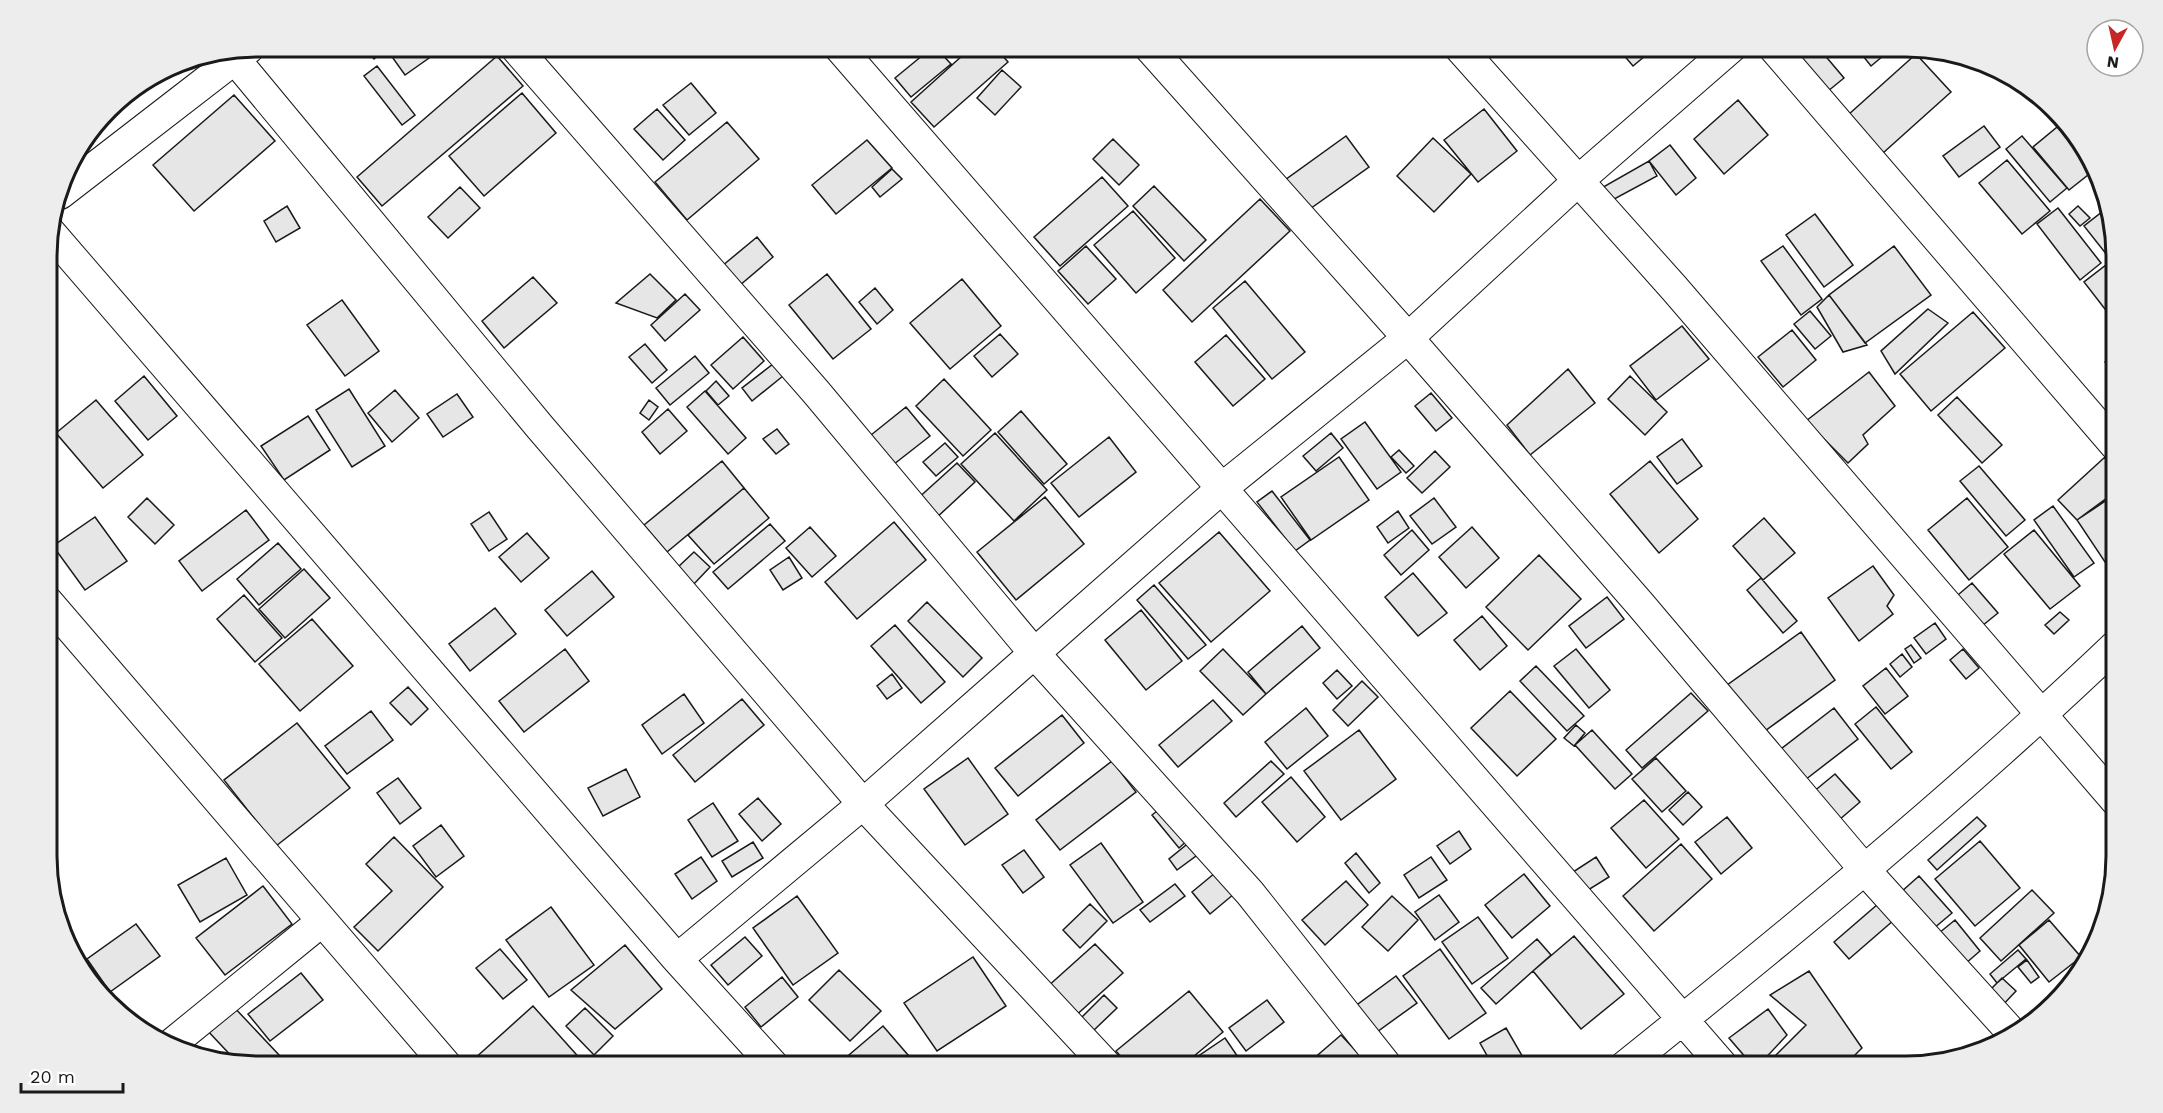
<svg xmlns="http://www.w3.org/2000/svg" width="2163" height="1113" viewBox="0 0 2163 1113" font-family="'Work Sans',sans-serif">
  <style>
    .building { fill: #e6e6e6; stroke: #1a1a1a; stroke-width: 1.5 }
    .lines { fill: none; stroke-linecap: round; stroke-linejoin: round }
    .minor-casing { stroke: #1a1a1a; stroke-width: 32 }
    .minor { stroke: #fff; stroke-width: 30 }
    .rim { fill: none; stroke: #1a1a1a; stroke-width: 3 }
  </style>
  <rect width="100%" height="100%" fill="#fff"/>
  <path class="building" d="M363 46H388L374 59Z
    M400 46H446L405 75 390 54Z
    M934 46 951 64 911 97 895 78Z
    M973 46H994L1008 62 934 127 911 102Z
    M1616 46H1657L1633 66Z
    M1780 46H1817L1844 78 1822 96Z
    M1855 46H1895L1871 66Z
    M1916 54 1951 92 1883 153 1848 115Z
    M497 56 523 86 382 206 357 177Z
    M377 66 415 115 402 125 364 76Z
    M1002 70 1021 87 995 115 977 98Z
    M691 83 716 113 689 135 663 105Z
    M522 93 556 133 484 196 449 156Z
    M234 95 275 141 194 211 153 165Z
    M1738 100 1768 135 1724 174 1694 139Z
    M657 109 685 140 663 160 634 129Z
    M1484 109 1517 151 1478 182 1444 140Z
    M727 122 759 159 687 220 655 182Z
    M2062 123 2081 140 2093 171 2069 190 2033 147Z
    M1984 126 2000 147 1959 177 1943 156Z
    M1346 136 1369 167 1307 211 1285 180Z
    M2022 136 2067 188 2050 202 2006 149Z
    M1433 138 1471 174 1434 212 1397 176Z
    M1113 139 1139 165 1119 185 1093 159Z
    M867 140 892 168 836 214 812 185Z
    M1670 145 1696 178 1676 195 1649 161Z
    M2007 160 2050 211 2022 234 1979 183Z
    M1649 161 1657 176 1605 204 1598 190Z
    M892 169 902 179 880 197 872 187Z
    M1102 177 1128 206 1060 266 1034 237Z
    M1154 186 1206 240 1184 261 1133 206Z
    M460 187 480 208 448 238 428 217Z
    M1260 199 1290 231 1192 322 1163 290Z
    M287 206 300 228 276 242 264 221Z
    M2078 206 2090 218 2080 226 2069 214Z
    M2058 208 2101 263 2080 280 2037 224Z
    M2107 208 2115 230V249L2107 255 2084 226Z
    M1133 211 1175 258 1136 293 1094 245Z
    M1815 214 1853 265 1824 287 1786 235Z
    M757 237 773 257 739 286 722 266Z
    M1086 246 1116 279 1088 304 1058 271Z
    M1783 246 1822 299 1801 315 1761 261Z
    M1894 246 1931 295 1865 343 1829 295Z
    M2115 258V322L2084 282Z
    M650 274 676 300 657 318 616 303Z
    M827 274 871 329 833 359 789 305Z
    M533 277 557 303 504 348 482 321Z
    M962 279 1001 326 950 369 910 323Z
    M1245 281 1305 352 1272 379 1213 308Z
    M875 288 893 310 877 324 859 302Z
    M685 294 700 310 665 341 651 325Z
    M1829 295 1867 345 1843 352 1817 307Z
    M342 300 379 351 345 376 307 325Z
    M1928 309 1948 323 1895 374 1881 351Z
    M1810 311 1831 336 1815 349 1794 324Z
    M1973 312 2005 348 1931 411 1900 374Z
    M1682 326 1709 359 1656 400 1630 366Z
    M1792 330 1816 360 1783 387 1758 357Z
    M1000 334 1018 354 992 377 974 356Z
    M1226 335 1265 379 1233 406 1195 362Z
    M743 337 764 361 733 389 711 365Z
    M645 344 667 370 652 383 629 357Z
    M695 356 709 373 670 405 656 388Z
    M2115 356V377L2105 362Z
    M773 364 783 376 752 401 742 388Z
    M1568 369 1595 403 1530 455 1507 425Z
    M1869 372 1895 406 1863 435 1868 444 1848 463 1806 421Z
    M144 376 177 416 148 440 115 401Z
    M1630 376 1667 412 1645 435 1608 399Z
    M944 379 991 430 963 456 916 406Z
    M716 381 729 396 718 405 706 391Z
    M349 389 385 446 352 467 316 410Z
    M395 390 419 418 392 442 368 413Z
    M705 391 746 438 728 454 687 407Z
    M1431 393 1452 418 1436 431 1415 406Z
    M457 394 473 417 443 437 427 414Z
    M1957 397 2002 445 1982 463 1938 415Z
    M96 400 143 455 103 488 56 433Z
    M649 400 658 407 649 420 640 413Z
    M906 407 930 436 889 468 866 439Z
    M668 409 687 431 660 454 642 432Z
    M1021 411 1067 464 1044 484 998 432Z
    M308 416 330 450 284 480 261 446Z
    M1365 422 1401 472 1377 489 1341 439Z
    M777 429 789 444 776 454 763 439Z
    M995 433 1047 490 1014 521 961 464Z
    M1331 433 1343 448 1316 471 1303 456Z
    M1109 437 1136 472 1079 517 1051 483Z
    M1682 439 1702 466 1677 484 1657 457Z
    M945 443 958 457 936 476 923 462Z
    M1399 450 1414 466 1406 473 1391 457Z
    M1435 451 1450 467 1422 493 1407 478Z
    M1339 457 1369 500 1311 540 1281 497Z
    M2105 457 2115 468V492L2077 520 2058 500Z
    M722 461 744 488 667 552 644 525Z
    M1650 461 1698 519 1659 553 1610 494Z
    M957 463 975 482 934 520 915 501Z
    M1979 466 2025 520 2006 536 1960 481Z
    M744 488 769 518 714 564 688 535Z
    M1272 491 1310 540 1295 551 1257 502Z
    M1045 497 1084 544 1016 600 977 552Z
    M147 498 174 525 155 544 128 517Z
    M1434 498 1456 527 1432 544 1410 516Z
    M1967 498 2008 547 1969 580 1928 530Z
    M2107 500 2116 515V567L2111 571 2077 520Z
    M2053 506 2094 563 2074 577 2034 520Z
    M246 510 269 540 202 591 179 561Z
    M1398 511 1409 528 1388 543 1377 527Z
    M489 512 507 539 489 551 471 524Z
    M95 517 127 561 85 590 53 546Z
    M1764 518 1795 553 1763 580 1733 546Z
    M894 522 926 560 857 619 825 582Z
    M770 524 785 541 728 589 713 572Z
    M810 527 836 556 812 577 786 548Z
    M1472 527 1499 558 1466 588 1439 557Z
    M1412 530 1429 550 1401 575 1384 555Z
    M2034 530 2080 586 2050 609 2004 554Z
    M1219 532 1270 591 1211 642 1159 583Z
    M527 533 549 558 521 582 499 557Z
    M278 543 301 569 259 605 237 579Z
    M694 552 710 567 693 585 677 568Z
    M1539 555 1581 599 1528 650 1486 607Z
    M789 557 802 578 783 590 770 570Z
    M1873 566 1894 595 1887 606 1893 614 1859 641 1828 598Z
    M304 569 330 598 285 638 259 609Z
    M592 571 614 597 567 636 545 610Z
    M1413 573 1447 613 1418 636 1385 597Z
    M1761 578 1797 621 1783 633 1747 590Z
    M1972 583 1998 613 1977 630 1952 600Z
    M1154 585 1206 645 1188 659 1137 600Z
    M244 595 282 638 255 662 217 619Z
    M1607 597 1624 619 1586 648 1569 626Z
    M927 602 982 658 963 677 908 621Z
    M495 608 516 634 470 671 449 644Z
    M1141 610 1182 661 1146 690 1105 640Z
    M2060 612 2069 620 2054 634 2045 625Z
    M1482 616 1507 646 1480 670 1454 640Z
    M312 619 353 666 300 711 259 664Z
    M1935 623 1946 639 1926 654 1914 638Z
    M895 625 945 682 921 703 871 646Z
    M1302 626 1320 648 1266 694 1248 672Z
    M1801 632 1835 680 1758 736 1723 688Z
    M1911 645 1921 658 1914 663 1905 649Z
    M565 649 589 681 524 732 499 701Z
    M1223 649 1266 694 1243 715 1200 671Z
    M1576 649 1610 690 1589 708 1554 666Z
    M1963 649 1979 668 1966 679 1950 660Z
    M1902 654 1912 667 1900 677 1890 664Z
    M1536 666 1584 716 1567 731 1520 681Z
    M1886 668 1908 696 1885 714 1863 686Z
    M1337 670 1352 686 1337 699 1323 683Z
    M892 674 902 688 887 699 877 686Z
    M1362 681 1378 697 1348 726 1333 710Z
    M408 687 428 709 411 725 390 703Z
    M1510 691 1556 739 1517 776 1471 728Z
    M1691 693 1708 711 1642 768 1626 750Z
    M684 694 704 723 662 754 642 725Z
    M742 699 764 725 695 782 673 755Z
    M1213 700 1232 721 1178 767 1159 745Z
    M1876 707 1912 752 1891 769 1855 724Z
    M1306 708 1328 736 1287 769 1265 742Z
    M1834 708 1858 739 1805 780 1781 749Z
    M371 711 393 740 347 774 325 746Z
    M1062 715 1084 743 1018 796 995 768Z
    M297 723 350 788 276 846 224 780Z
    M1576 725 1585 733 1574 746 1564 738Z
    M1359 730 1396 779 1341 820 1304 771Z
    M1592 730 1632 774 1615 789 1575 745Z
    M968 758 1008 814 965 845 924 789Z
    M1656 758 1686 791 1662 812 1632 779Z
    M1112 761 1136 792 1060 850 1036 820Z
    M1271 761 1284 774 1236 817 1224 803Z
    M626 769 640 797 603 816 588 788Z
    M1835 774 1860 802 1832 826 1807 797Z
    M1291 777 1325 817 1297 842 1262 802Z
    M398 778 421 808 400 824 377 793Z
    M1688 792 1702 807 1683 825 1669 810Z
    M758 798 781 824 762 841 739 814Z
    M1644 800 1679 839 1646 868 1611 828Z
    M713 803 738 841 712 857 688 820Z
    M1162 807 1189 839 1179 848 1152 815Z
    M1727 817 1752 848 1721 874 1695 842Z
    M1977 817 1986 826 1937 870 1928 860Z
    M441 825 464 856 436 877 413 846Z
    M1459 831 1471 849 1450 864 1437 846Z
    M394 837 443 887 378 951 354 927 392 891 366 864Z
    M1191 841 1200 853 1177 870 1169 859Z
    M1980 841 2020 888 1975 926 1935 879Z
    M753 842 763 858 732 877 722 861Z
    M1101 843 1143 902 1113 923 1070 865Z
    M1681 844 1712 879 1654 931 1623 896Z
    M1024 850 1044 877 1023 893 1002 865Z
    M1356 853 1380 883 1369 893 1345 863Z
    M701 857 717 881 692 899 675 874Z
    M1431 857 1447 880 1419 898 1404 875Z
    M1596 857 1609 877 1585 892 1573 872Z
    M226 858 247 895 200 922 178 885Z
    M1215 873 1234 894 1210 914 1192 892Z
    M1524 874 1550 906 1512 938 1485 905Z
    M1919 876 1952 913 1933 929 1901 892Z
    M1346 881 1368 905 1325 945 1302 920Z
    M1175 884 1185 896 1150 922 1140 910Z
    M263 886 292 924 225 975 196 938Z
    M2032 890 2054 913 2001 961 1980 938Z
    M1439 895 1459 922 1435 940 1415 912Z
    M797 896 838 953 793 985 753 928Z
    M1392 896 1418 920 1388 951 1362 927Z
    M1090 904 1107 921 1080 948 1063 930Z
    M1878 904 1894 920 1849 959 1834 942Z
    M551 907 594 965 549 997 506 940Z
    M1478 917 1508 958 1472 984 1442 942Z
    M1955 920 1980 951 1965 964 1939 933Z
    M2049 920 2081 957 2049 982 2019 945Z
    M136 924 160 956 110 992 87 959Z
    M1574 936 1624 994 1581 1029 1533 971Z
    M745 937 762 956 728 985 711 965Z
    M1537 939 1551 955 1496 1004 1481 988Z
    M1095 944 1123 973 1073 1018 1046 988Z
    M625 945 662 989 615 1029 571 990Z
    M500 949 527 980 503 999 476 968Z
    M1440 949 1486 1013 1449 1039 1403 976Z
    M2018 950 2026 959 1997 983 1990 974Z
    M973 957 1006 1006 937 1051 904 1003Z
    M2027 960 2039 977 2031 983 2018 967Z
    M839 970 881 1011 850 1041 809 1000Z
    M1809 971 1862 1048 1844 1066H1765L1806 1025 1770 995Z
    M301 973 323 1000 270 1041 248 1014Z
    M1396 976 1417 1003 1370 1037 1350 1010Z
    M782 977 798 997 761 1027 745 1007Z
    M2002 978 2016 991 2000 1008 1986 994Z
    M1189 991 1223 1032 1182 1066H1129L1116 1051Z
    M1104 995 1117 1008 1093 1031 1080 1019Z
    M1267 1000 1284 1022 1246 1051 1229 1028Z
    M2046 1004H2047L2026 1028 2022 1022Z
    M232 1005 280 1056 269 1066 237 1062 206 1029Z
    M533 1006 583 1062 579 1066H479L473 1060Z
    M585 1008 613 1036 594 1055 566 1026Z
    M1768 1009 1787 1035 1758 1066H1753L1729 1038Z
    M883 1026 908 1055 894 1066H836Z
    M1506 1028 1528 1066H1493L1480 1043Z
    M1341 1035 1370 1066H1305Z
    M1225 1038 1238 1057 1225 1066H1204L1197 1057Z
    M1287 1057 1293 1066H1275Z"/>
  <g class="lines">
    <defs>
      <path id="minor" d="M514 46 816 392 1035 654 1250 893 1387 1066
        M838 46 1723 1066
        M1148 46 1408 338 1640 604 1864 869 2013 1034
        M1458 46 1674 288 2116 801
        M1772 46 2115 445
        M229 52 539 426 863 804 1107 1066
        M60 194 249 48
        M50 232 677 959 774 1066
        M48 602 447 1066
        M677 959 863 804 1221 489 1408 338 1579 180 1733 46
        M169 1046 321 922
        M1625 1066C1793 931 1960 794 2116 645"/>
    </defs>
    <use href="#minor" class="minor-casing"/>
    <use href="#minor" class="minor"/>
  </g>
  <path d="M0 0H2163V1113H0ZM257 57H1906A200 200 0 0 1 2106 257V856A200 200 0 0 1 1906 1056H257A200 200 0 0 1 57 856V257A200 200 0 0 1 257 57Z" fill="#ededed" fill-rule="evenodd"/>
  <path class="rim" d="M257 57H1906A200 200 0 0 1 2106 257V856A200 200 0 0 1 1906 1056H257A200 200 0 0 1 57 856V257A200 200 0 0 1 257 57Z"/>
  <g transform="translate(2115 48) rotate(188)"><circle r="28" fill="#ffffff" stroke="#a3a3a3" stroke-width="1.5"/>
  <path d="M0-4.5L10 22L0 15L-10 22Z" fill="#c62828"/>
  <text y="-9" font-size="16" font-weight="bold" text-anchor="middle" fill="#1a1a1a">N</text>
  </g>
  <path d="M21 1083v9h102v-9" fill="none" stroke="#1a1a1a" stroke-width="3"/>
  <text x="30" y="1083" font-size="18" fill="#1a1a1a" stroke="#ffffff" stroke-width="4.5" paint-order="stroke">20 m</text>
</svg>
